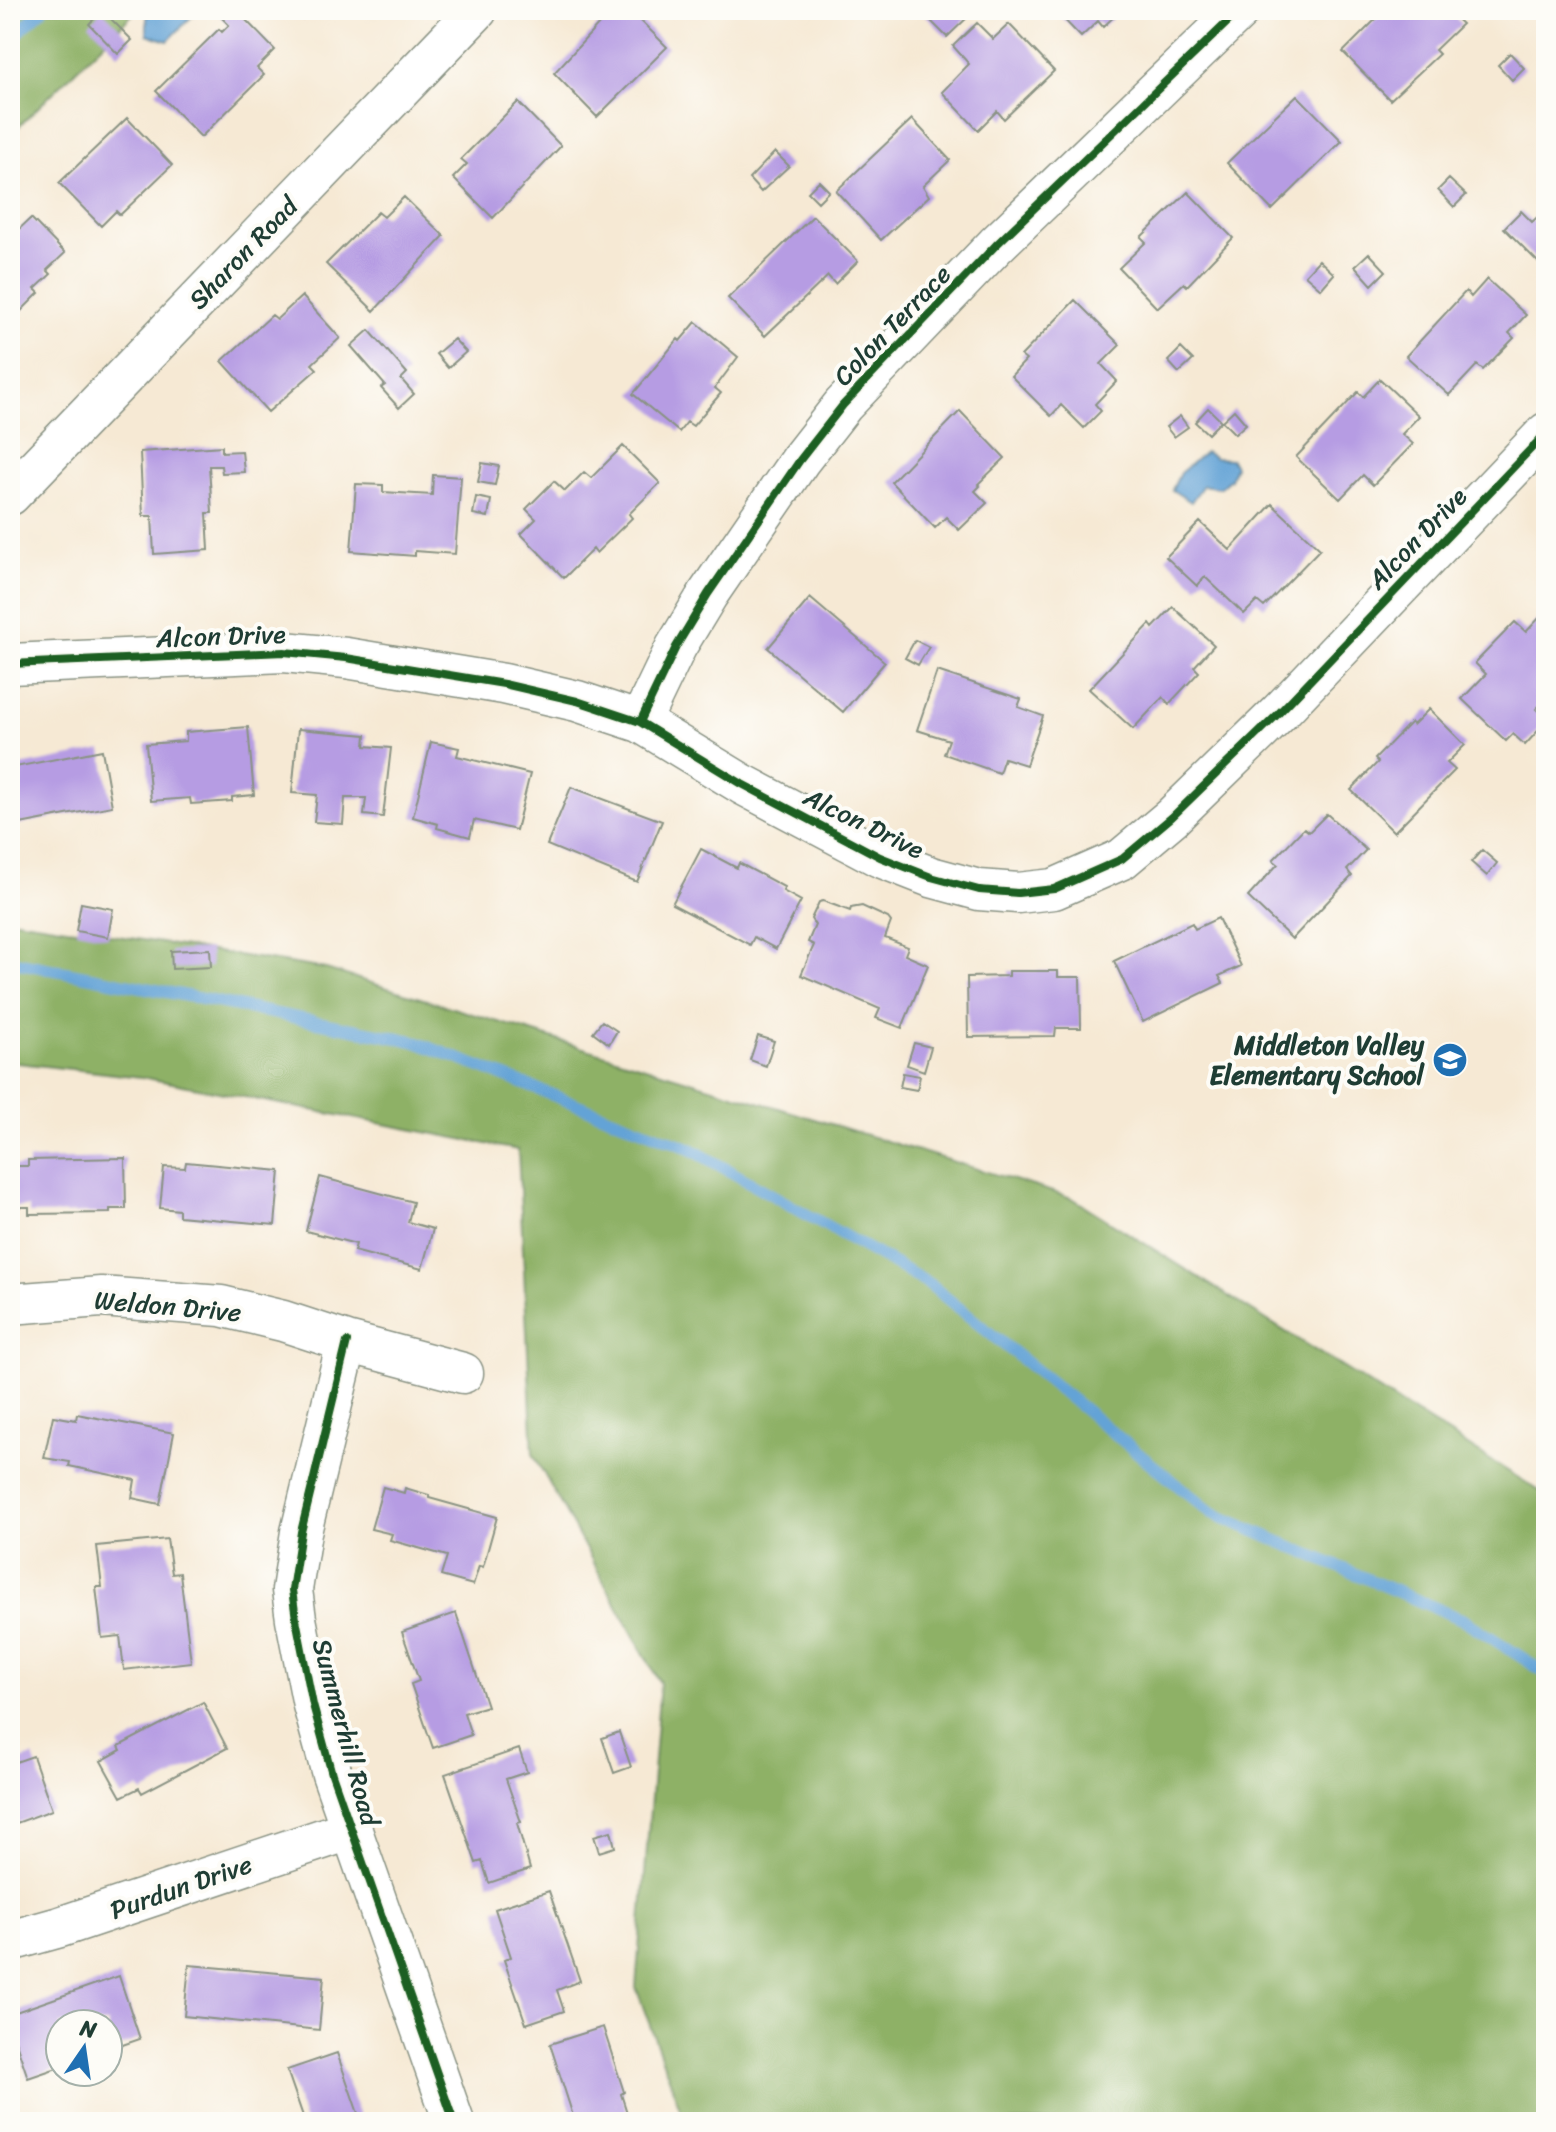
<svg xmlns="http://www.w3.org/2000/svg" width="1556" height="2132" viewBox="0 0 1556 2132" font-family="Sriracha,sans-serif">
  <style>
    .forest { fill: #8eb166; stroke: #56774d; stroke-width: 2 }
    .water { fill: #64a3d6; stroke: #427085; stroke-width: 2 }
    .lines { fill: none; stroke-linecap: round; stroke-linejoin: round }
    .stream { stroke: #64a3d6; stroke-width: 12 }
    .building { fill: #b69ce3 }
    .minor-casing { stroke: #8a9384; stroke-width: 43 }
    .minor { stroke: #fff; stroke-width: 40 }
    .cycleway-casing { stroke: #fdfcf7; stroke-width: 13 }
    .cycleway { stroke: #1b5e20; stroke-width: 8 }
    .labels { text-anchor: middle; stroke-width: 8; stroke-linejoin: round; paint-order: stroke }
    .street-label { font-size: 26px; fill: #1f3d34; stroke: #fdfcf7 }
    .poi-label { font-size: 26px; font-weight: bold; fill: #1f3d34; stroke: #fdfcf7; text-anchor: end }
  </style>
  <rect width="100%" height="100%" fill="#fdfcf7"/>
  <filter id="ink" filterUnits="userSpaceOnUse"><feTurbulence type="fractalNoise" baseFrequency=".0125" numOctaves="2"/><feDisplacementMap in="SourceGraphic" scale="16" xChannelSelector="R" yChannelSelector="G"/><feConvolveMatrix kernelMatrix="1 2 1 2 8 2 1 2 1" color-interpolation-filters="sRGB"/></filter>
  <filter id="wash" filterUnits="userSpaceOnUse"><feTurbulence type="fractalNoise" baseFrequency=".006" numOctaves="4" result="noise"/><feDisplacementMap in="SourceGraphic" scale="32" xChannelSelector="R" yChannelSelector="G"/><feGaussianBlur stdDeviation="1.8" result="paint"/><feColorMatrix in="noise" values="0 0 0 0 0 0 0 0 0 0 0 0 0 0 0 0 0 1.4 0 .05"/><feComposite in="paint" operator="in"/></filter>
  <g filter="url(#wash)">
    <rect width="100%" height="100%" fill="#f6e9d4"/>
    <path class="forest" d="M10 10H137L10 135Z
      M10 919 326 969 1072 1198 1546 1495V2122H685L636 1987 660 1683 533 1454 518 1150 141 1077 10 1062Z"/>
    <path class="water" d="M154 10H196V12L168 41 147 34V17Z
      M1205 452 1215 458 1231 459 1235 466 1230 479 1220 488 1203 485 1191 502 1172 490 1180 473Z"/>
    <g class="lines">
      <path class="stream" d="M10 40 42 10
        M10 961 413 1041 689 1148 928 1283 1212 1513 1464 1620 1546 1673"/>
    </g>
    <g id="blocks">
      <path class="building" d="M102 10 132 40 118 54 89 24Z
        M218 10H231L238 17 241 15 275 50 257 68 264 75 201 137 156 91 219 29 222 32 229 25 216 12Z
        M295 10H312L303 19Z
        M612 10H630L667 47 597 117 554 73Z
        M920 10H967L971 14 947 37Z
        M1055 10H1121L1103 27 1098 21 1081 37Z
        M1385 10H1447L1462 24 1435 50 1439 54 1390 100 1343 52Z
        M977 23 993 39 1009 24 1054 71 1004 119 997 111 978 130 942 92 969 64 953 46Z
        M1510 53 1524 68 1512 80 1498 65Z
        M1297 95 1342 141 1272 210 1227 163Z
        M518 102 561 146 493 218 453 178 467 164 461 159Z
        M127 118 172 165 120 215 116 211 101 226 59 183Z
        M912 119 950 160 923 186 929 196 881 240 836 191Z
        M775 152 789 166 761 192 749 179Z
        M1449 179 1466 195 1454 207 1438 190Z
        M819 181 829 191 818 202 808 192Z
        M1188 192 1233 238 1187 286 1184 283 1157 308 1119 268 1146 242 1141 237Z
        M404 197 444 236 374 311 326 264 378 212 384 217Z
        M1546 209V270L1504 228 1521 211 1532 222Z
        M813 216 858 261 835 284 828 276 765 336 728 298Z
        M31 218 65 253 47 270 51 274 35 289 39 293 10 322V233L14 234Z
        M1369 253 1386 271 1372 285 1355 266Z
        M1319 260 1334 274 1321 289 1305 275Z
        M1487 279 1526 315 1509 333 1514 338 1483 370 1477 365 1449 395 1406 356 1466 291 1471 297Z
        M302 296 340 338 312 364 317 369 268 412 222 361 272 315 277 319Z
        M1075 300 1120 345 1101 364 1117 381 1095 404 1101 411 1084 428 1061 405 1051 416 1011 376 1026 360 1021 356Z
        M696 322 738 357 715 388 721 393 693 426 687 422 679 432 633 394 678 339 680 341Z
        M369 330 407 373 401 379 414 394 399 408 381 388 385 385 351 346Z
        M454 339 466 352 448 368 436 354Z
        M1181 348 1193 360 1179 373 1168 361Z
        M1380 379 1419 416 1402 434 1413 444 1373 485 1363 475 1340 499 1296 457 1358 392 1363 397Z
        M1208 408 1221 421 1208 434 1195 422Z
        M1234 410 1246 424 1235 434 1222 421Z
        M960 411 1005 458 978 484 980 486 975 491 987 503 959 530 946 517 935 528 891 482Z
        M1180 416 1188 427 1174 437 1166 427Z
        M222 446V452L242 451 244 472 222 473 221 466H209L212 513H207L209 550 154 554 152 516H143L140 452Z
        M623 446 660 483 629 514 632 518 596 553 593 549 564 578 521 534 536 519 526 509 554 481 565 491 584 472 591 478Z
        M482 463 499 466 495 485 478 482Z
        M433 475 461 477 455 554 415 551V556L351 551 356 484 383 485V492L432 495Z
        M476 497 491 500 488 517 473 514Z
        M1272 504 1320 549 1264 607 1257 601 1244 614 1205 577 1197 586 1166 557 1200 522 1230 550Z
        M810 598 885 662 843 712 768 648Z
        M1173 607 1214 645 1194 667 1199 672 1169 704 1163 697 1133 729 1089 689 1150 624 1153 628Z
        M1541 616 1546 620V699L1536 709 1546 719V722L1525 745 1513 734 1506 741 1462 699 1486 674 1475 663 1515 622 1526 632Z
        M915 640 929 647 918 665 905 658Z
        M937 671 1021 699 1018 707 1043 716 1026 765 1004 758 999 773 944 754 949 740 917 730Z
        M1429 709 1465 745 1447 763 1455 770 1394 832 1351 790 1378 762 1375 759 1411 722 1413 725Z
        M248 727 254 795 232 797V801L191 804 190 798 151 801 146 744 186 741V732Z
        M298 729 366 735 365 746 391 748 383 817 364 815 366 798H345L343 824 314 822 317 795 292 793Z
        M431 742 459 748 457 756 530 774 516 830 474 820 470 837 437 828 438 824 413 817Z
        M102 750 112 806 10 826V768Z
        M571 787 662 821 637 882 547 845Z
        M1327 814 1366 850 1347 870 1352 876 1292 939 1248 897 1278 864 1273 860 1304 828 1309 832Z
        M701 849 737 868 739 863 784 887 783 891 801 901 776 949 754 937 750 945 672 904Z
        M1482 850 1497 863 1487 876 1471 862Z
        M823 901 850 911 851 908 862 906 888 918 891 922 885 938 908 947 905 955 928 965 902 1028 876 1018 880 1009 801 975 814 945 808 942 815 925 811 919 819 902Z
        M81 903 113 909 108 937 76 931Z
        M1218 918 1241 966 1219 976 1223 983 1143 1022 1114 961 1192 923 1195 929Z
        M210 949 211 967 172 969 171 951Z
        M1009 971H1058V977H1080L1081 1028H1056L1055 1036 968 1037 967 977 1009 976Z
        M602 1021 617 1031 609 1044 593 1032Z
        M758 1036 774 1041 766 1066 750 1060Z
        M914 1043 931 1047 924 1071 907 1065Z
        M903 1073 920 1076 917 1090 900 1087Z
        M125 1158 126 1209H110V1213L29 1214V1207H10V1166H28V1160Z
        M186 1162 280 1171 275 1225 179 1216V1210L160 1208 164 1167 185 1168Z
        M320 1177 413 1202 408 1222 433 1229 422 1269 354 1251 356 1244 306 1231Z
        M77 1414 174 1433 160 1504 132 1498 135 1480 69 1466 70 1462 44 1458 53 1416 76 1420Z
        M383 1487 404 1493 405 1488 429 1495V1498L497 1517 483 1567 479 1566 473 1585 441 1576 447 1556 390 1540 392 1534 371 1529Z
        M167 1539 172 1574 180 1573 191 1662 124 1670 120 1636 102 1638 96 1587H102L97 1546Z
        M456 1613 487 1706 464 1713 471 1735 433 1748 411 1684 419 1681 402 1632Z
        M203 1702 227 1748 142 1793 139 1788 121 1797 101 1761 121 1750 119 1746Z
        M619 1732 631 1767 614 1773 602 1738Z
        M519 1749 527 1772 506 1779 521 1822 517 1823 530 1869 489 1883 482 1861 476 1863 445 1774Z
        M33 1756 52 1810 11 1825 14 1833 10 1834V1764Z
        M611 1831 615 1847 599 1852 594 1836Z
        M549 1891 580 1981 557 1990 564 2011 526 2024 504 1960 511 1957 495 1909Z
        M189 1965 324 1977 319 2030 184 2016Z
        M119 1976 140 2039 108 2050V2024H60V2067L28 2078 10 2025V2014Z
        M603 2027 624 2092 621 2094 628 2116 617 2120 618 2122H575L550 2044Z
        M337 2053 361 2122H305L287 2070Z"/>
    </g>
  </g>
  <g filter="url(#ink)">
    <use href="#blocks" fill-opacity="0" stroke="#8a9384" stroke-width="2"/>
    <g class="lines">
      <defs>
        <path id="minor" d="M10 495 477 10
          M10 664 284 652 346 658 504 684 577 701 640 722 742 784 880 857 931 877 979 890 1018 893 1054 889 1122 859 1172 817 1278 714 1546 433
          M640 722 676 647 708 594 800 460 843 405 996 245 1240 10
          M10 1304 101 1297 221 1306 283 1321 347 1342 463 1373
          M347 1342 301 1532 292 1590 296 1619 313 1705 332 1774 454 2122
          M10 1941 60 1927 352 1829"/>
      </defs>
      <use href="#minor" class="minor-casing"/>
      <use href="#minor" class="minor"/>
      <defs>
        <path id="cycleway" d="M10 664 284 652 346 658 504 684 577 701 640 722 742 784 880 857 931 877 979 890 1018 893 1054 889 1122 859 1172 817 1278 714 1546 433
          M640 722 676 647 708 594 800 460 843 405 996 245 1240 10
          M347 1342 301 1532 292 1590 296 1619 313 1705 332 1774 454 2122"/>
      </defs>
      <use href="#cycleway" class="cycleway-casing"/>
      <use href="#cycleway" class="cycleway"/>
    </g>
  </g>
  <defs>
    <symbol id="school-disc" viewBox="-11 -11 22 22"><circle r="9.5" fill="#1f6fb2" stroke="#fdfcf7"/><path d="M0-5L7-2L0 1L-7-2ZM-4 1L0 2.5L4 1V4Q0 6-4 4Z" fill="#fff"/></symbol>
  </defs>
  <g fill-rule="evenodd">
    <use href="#school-disc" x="1430" y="1040" width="40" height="40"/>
  </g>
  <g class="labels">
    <g class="street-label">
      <text transform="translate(243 253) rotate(-46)" y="9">Sharon Road</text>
      <text transform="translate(892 325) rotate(-46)" y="9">Colon Terrace</text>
      <text transform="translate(1417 538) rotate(-46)" y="9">Alcon Drive</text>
      <text transform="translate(221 636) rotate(-2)" y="9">Alcon Drive</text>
      <text transform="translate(864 823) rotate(26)" y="9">Alcon Drive</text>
      <text transform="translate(168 1306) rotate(5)" y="9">Weldon Drive</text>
      <text transform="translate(346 1732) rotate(75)" y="9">Summerhill Road</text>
      <text transform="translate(181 1887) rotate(-19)" y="9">Purdun Drive</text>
    </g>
    <g class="poi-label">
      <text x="1424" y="1054">Middleton Valley<tspan x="1424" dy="30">Elementary School</tspan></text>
    </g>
  </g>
  <rect width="1556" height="2132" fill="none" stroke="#fdfcf7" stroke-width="40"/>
  <g transform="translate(84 2048) rotate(13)"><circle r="38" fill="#fdfcf7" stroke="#a4b0a9" stroke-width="2"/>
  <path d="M0-6L14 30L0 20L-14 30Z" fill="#1f6fb2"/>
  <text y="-12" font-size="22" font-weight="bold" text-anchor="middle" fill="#1f3d34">N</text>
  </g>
</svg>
